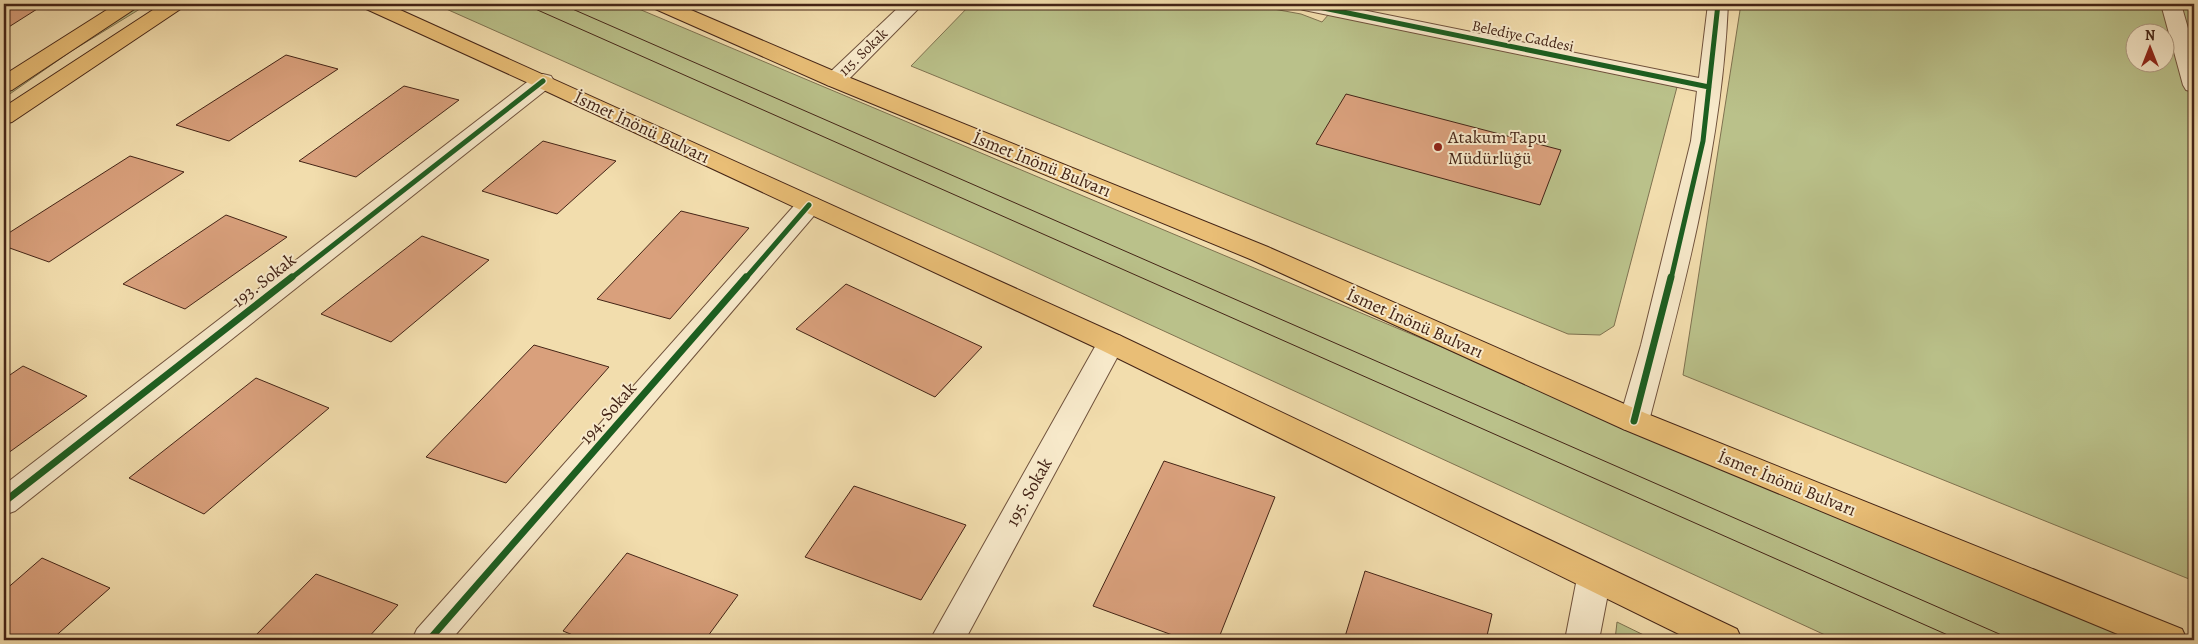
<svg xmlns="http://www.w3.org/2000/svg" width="2198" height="644" viewBox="0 0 2198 644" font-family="Alegreya,serif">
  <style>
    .green { fill: #bac18a; stroke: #7f7250; fill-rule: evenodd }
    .building { fill: #d9a07c; stroke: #442416 }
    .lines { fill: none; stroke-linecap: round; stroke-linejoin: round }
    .minor-casing { stroke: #70523c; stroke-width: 2 }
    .major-casing { stroke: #442416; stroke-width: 2 }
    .minor { fill: #f7e9ca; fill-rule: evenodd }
    .major { fill: #e9be76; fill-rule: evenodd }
    .tram { stroke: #442416; stroke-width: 1 }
    .cycleway-far1-casing { stroke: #f7e9ca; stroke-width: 8 }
    .cycleway-casing { stroke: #f7e9ca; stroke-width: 10 }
    .cycleway-far1 { stroke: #1b5e20; stroke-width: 5 }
    .cycleway { stroke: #1b5e20; stroke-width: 7 }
    .poi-dot { fill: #8f2418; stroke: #f7e9ca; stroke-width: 2 }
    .labels { text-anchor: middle; stroke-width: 4; stroke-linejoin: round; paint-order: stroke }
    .far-street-label { font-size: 15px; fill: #442416; stroke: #f7e9ca }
    .street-label { font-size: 18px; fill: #442416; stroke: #f7e9ca }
    .poi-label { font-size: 18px; fill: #442416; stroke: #f7e9ca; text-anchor: start }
  </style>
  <rect width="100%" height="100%" fill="#f2ddad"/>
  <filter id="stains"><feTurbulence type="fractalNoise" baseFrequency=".004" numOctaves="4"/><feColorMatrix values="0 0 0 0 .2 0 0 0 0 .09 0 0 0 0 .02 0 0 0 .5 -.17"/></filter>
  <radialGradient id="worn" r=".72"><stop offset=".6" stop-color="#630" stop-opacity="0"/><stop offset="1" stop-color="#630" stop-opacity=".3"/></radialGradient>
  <path class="green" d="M135 4H148L70 52 4 98V85Z
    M435 4H627L2138 640H1836L992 252Z
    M971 4H1246L1301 14 1322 22 1329 14 1677 87 1614 326 1600 335 1568 334 911 66Z
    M1741 4H2194V581L1683 375ZM2136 32H2166V62H2136Z
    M1617 622 1654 640H1615Z"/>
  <path class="building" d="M4 4H45L4 30Z
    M286 55 338 69 229 141 176 125Z
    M404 86 459 100 356 177 299 161Z
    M1346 94 1561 150 1540 205 1316 144Z
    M543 141 616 161 557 214 482 191Z
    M130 156 184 172 49 262 4 246V236Z
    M681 211 749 228 670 319 597 299Z
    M226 215 287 237 185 309 123 284Z
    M422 236 489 260 391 342 321 314Z
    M846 284 982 347 935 397 796 329Z
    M534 345 609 367 506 483 426 457Z
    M23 366 87 396 4 456V379Z
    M256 378 329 408 204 514 129 478Z
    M1164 461 1275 497 1218 640H1186L1093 606Z
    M854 486 966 525 921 600 805 557Z
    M627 553 738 595 705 640H585L563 631Z
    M42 558 110 588 51 640H4V591Z
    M1365 571 1492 614 1486 640H1344Z
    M316 574 398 605 366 640H251Z"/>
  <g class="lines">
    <defs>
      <path id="minor" d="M902 4H923L843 85 835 87 827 85 824 80 827 75Z
        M1294 4H1333L1699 78 1708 4H1728C1722 145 1685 285 1649 421L1645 429 1634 432 1623 429 1619 421 1641 345 1691 141 1697 91 1304 10 1297 8Z
        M2161 4H2181L2194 49V92L2186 90 2183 85Z
        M543 74 551 76 554 81 551 86 15 511 4 515V485L535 76Z
        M809 197 818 199 821 205 818 211 451 640H412L417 629 800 199Z
        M1111 333 1121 336 1125 343 965 640H930L1101 336Z
        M1594 564 1606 568 1611 578 1599 640H1565L1577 578 1582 568Z"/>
      <path id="major" d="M116 4H139L136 8 12 90 4 92V75Z
        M162 4H185L182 8 12 122 4 124V107Z
        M361 4H387L1121 336 1737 629 1742 640H1691L1101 350 535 86 364 8Z
        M650 4H677L843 75 1268 247 1645 413 2182 629 2187 640H2132L1623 429 1250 259 827 85 653 8Z"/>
    </defs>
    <use href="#minor" class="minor-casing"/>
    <use href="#major" class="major-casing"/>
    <use href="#minor" class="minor"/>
    <use href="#major" class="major"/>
    <path class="tram" d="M524 4 1959 640
      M561 4 2013 640"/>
    <defs>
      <path id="cycleway-far1" d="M1304 4 1709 87
        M290 279 543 81
        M745 279 809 205
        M1671 279 1703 141 1718 4"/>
      <path id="cycleway" d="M1634 421 1671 277
        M4 502 292 277
        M429 640 746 277"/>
    </defs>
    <use href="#cycleway-far1" class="cycleway-far1-casing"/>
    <use href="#cycleway" class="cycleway-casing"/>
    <use href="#cycleway-far1" class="cycleway-far1"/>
    <use href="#cycleway" class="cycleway"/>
  </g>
  <circle class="poi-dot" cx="1438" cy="147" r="5"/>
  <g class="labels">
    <g class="far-street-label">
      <text transform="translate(1523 36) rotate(12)" y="5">Belediye Caddesi</text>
      <text transform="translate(863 52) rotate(-44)" y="5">115. Sokak</text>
    </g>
    <g class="street-label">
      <text transform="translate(642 127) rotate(25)" y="6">İsmet İnönü Bulvarı</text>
      <text transform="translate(1042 164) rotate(22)" y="6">İsmet İnönü Bulvarı</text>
      <text transform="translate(264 280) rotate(-38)" y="6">193. Sokak</text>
      <text transform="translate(1415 323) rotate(24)" y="6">İsmet İnönü Bulvarı</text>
      <text transform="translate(608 413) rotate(-49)" y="6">194. Sokak</text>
      <text transform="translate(1787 483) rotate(22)" y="6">İsmet İnönü Bulvarı</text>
      <text transform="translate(1029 492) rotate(-61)" y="6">195. Sokak</text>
    </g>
    <g class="poi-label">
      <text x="1448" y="143">Atakum Tapu<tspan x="1448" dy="21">Müdürlüğü</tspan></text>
    </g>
  </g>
  <rect width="2198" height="644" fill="none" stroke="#f2ddad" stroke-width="20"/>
  <rect x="5" y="5" width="2188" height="634" fill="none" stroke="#442416" stroke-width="2.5"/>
  <rect x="10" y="10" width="2178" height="624" fill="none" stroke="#442416"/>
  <g transform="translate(2150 48)"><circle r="24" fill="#f7e9ca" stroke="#af9a82"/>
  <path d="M0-4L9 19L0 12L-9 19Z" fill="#8f2418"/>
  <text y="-8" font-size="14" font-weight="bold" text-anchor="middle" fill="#442416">N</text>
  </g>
  <rect width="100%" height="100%" filter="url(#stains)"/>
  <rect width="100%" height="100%" fill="url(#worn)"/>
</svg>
